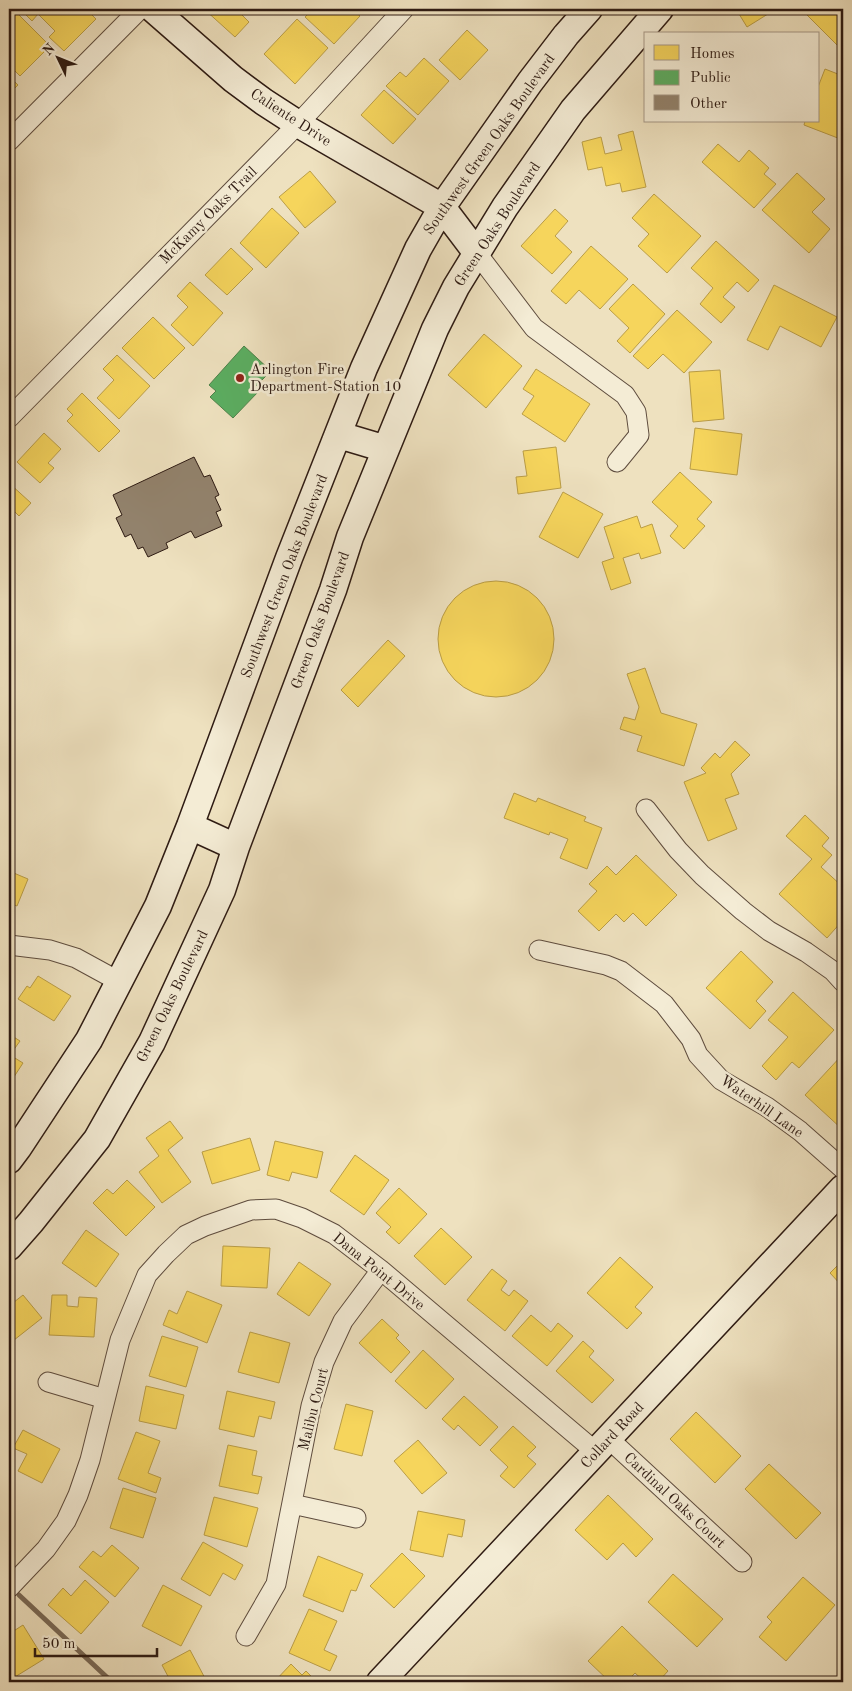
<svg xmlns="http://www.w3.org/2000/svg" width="852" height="1691" viewBox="0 0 852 1691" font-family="'Old Standard TT',serif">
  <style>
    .homes { fill: #f6d55c; stroke: #ba9d46 }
    .public { fill: #5aae61; stroke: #4d824a }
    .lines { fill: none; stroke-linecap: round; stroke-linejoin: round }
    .stream { stroke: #7a6a57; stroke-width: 5 }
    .building { fill: #92826c; stroke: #2e1b13 }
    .street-casing { stroke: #5e4c3e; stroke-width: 21 }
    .secondary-casing { stroke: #2e1b13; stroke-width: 29 }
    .street { stroke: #f4ecd5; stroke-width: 19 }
    .secondary { stroke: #f4ecd5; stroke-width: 26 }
    .poi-dot { fill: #8f2418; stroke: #f4ecd5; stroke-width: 2 }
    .labels { text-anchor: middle; stroke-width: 5; stroke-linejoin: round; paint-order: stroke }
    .street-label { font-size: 15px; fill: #2e1b13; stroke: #f4ecd5 }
    .poi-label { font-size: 15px; fill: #2e1b13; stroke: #f4ecd5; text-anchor: start }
  </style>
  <rect width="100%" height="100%" fill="#eee1bf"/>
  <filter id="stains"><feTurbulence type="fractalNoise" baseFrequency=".004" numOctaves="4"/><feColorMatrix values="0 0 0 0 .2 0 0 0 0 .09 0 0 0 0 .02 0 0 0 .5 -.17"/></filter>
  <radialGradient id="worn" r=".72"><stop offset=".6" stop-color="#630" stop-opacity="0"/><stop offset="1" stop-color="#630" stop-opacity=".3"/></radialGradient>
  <path class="homes" d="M13 9 50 46 20 76 9 65V40L14 35 9 30V12Z
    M20 9H86L96 19 64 51 49 37 55 31 38 14 32 21Z
    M204 9H244L240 13 249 22 235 37Z
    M313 9H352L360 16 334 44 305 17Z
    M736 9H776L747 27Z
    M808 9H843V51L804 12Z
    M297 19 328 48 295 84 264 54Z
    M467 30 488 50 460 80 439 60Z
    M424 58 449 81 418 115 386 86 400 72 406 77Z
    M825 69 843 76V140L804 125 805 121H818V87Z
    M9 76 18 85 9 94Z
    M384 90 416 119 393 144 361 115Z
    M633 131 646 187 622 192 620 183 606 186 602 167 588 170 582 142 601 137 605 154 622 150 618 135Z
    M718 144 739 162 749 150 769 168 764 174 776 184 754 208 702 162Z
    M310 171 336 202 305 228 279 197Z
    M797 173 825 199 812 212 830 229 809 253 762 210Z
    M654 194 701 236 667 273 638 246 649 234 632 218Z
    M272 208 299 233 266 268 240 243Z
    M555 209 568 221 555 236 572 252 552 274 521 246Z
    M716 241 759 280 748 292 737 282 723 297 735 307 721 323 700 304 713 288 691 268Z
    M591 246 628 279 600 309 579 290 566 304 551 291Z
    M231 248 253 269 227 295 205 275Z
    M190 282 223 313 193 346 171 325 188 307 177 296Z
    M633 284 665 314 630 353 617 341 629 328 609 309Z
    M774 285 837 317 821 347 780 326 768 350 747 340Z
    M677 310 712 342 684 373 663 354 648 369 633 356Z
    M153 317 185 348 154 379 122 348Z
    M484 334 522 366 486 408 448 375Z
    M117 355 150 386 119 419 97 398 114 380 103 369Z
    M536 369 590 404 565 442 522 414 534 396 523 389Z
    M720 370 724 419 693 422 689 372Z
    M82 393 120 431 99 452 67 421 73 415 67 409Z
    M695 428 742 434 737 475 690 469Z
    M44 433 61 449 48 463 54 468 40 483 17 462Z
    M556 447 561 488 518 494 516 477 527 476 523 451Z
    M680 472 712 502 697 519 705 526 684 549 670 536 678 526 652 502Z
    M9 483 31 503 19 516 13 510 9 515Z
    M563 492 603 514 578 558 539 537Z
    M637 516 641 528 652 524 661 553 641 559 639 553 623 558 631 583 611 590 602 562 614 558 604 527Z
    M438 639a58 58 0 1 1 116 0a58 58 0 1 1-116 0Z
    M388 640 405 656 358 707 341 690Z
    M645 668 661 713 697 724 684 766 637 751 642 736 620 729 624 717 635 720 639 707 627 674Z
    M735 741 750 755 731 774 739 794 725 799 737 829 708 841 684 782 706 773 701 768 715 753 720 758Z
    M514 793 536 802 538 798 586 817 584 821 602 828 587 869 560 858 568 839 550 832 549 835 504 818Z
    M805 815 829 838 822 846 832 855 821 867 843 887V920L827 938 779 894 812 859 786 836Z
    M636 855 677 895 646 926 633 913 624 922 616 914 599 931 578 911 597 891 589 884 607 866 616 875Z
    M9 871 28 879 17 906 9 903Z
    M741 951 773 982 756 1001 766 1011 750 1029 706 988Z
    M38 976 71 996 54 1021 18 999 27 986 30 988Z
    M793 992 834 1030 799 1068 792 1062 776 1080 762 1066 788 1037 768 1020Z
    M9 1034 20 1041 10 1055 23 1063 10 1083Z
    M843 1054V1130L805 1095Z
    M170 1121 183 1138 168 1150 191 1182 162 1203 139 1172 159 1156 146 1138Z
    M250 1138 260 1170 212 1184 202 1152Z
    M275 1141 323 1152 317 1178 292 1172 289 1181 267 1175Z
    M355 1155 389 1180 364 1215 330 1191Z
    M127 1180 155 1207 126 1236 93 1203 107 1189 113 1194Z
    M399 1188 427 1214 399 1244 386 1232 391 1227 376 1213Z
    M441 1228 472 1257 445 1285 414 1256Z
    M86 1230 119 1254 96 1287 62 1263Z
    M223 1246 270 1248 267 1288 221 1286Z
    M620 1257 653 1287 635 1307 642 1313 627 1329 587 1293Z
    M843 1260V1287L830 1273Z
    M299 1262 331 1284 309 1316 277 1294Z
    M492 1269 507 1281 501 1290 509 1296 514 1290 528 1301 505 1331 467 1300Z
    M187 1291 222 1305 207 1343 163 1325 169 1310 177 1314Z
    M23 1295 42 1318 9 1344V1306Z
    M52 1295H67V1306L78 1307 79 1297 97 1298 94 1337 49 1335Z
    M531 1315 551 1332 558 1323 573 1336 547 1366 512 1336Z
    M382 1319 399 1335 396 1338 410 1352 391 1373 359 1343Z
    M250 1332 290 1343 279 1383 238 1372Z
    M162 1336 198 1347 186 1387 149 1376Z
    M583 1341 594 1351 589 1357 614 1380 592 1403 556 1371Z
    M423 1350 454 1379 426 1409 395 1381Z
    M146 1386 184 1395 176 1429 139 1421Z
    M227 1391 275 1402 271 1419 259 1416 254 1437 219 1429Z
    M464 1396 498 1427 480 1446 458 1425 454 1430 442 1419Z
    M346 1404 373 1411 362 1456 334 1449Z
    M696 1412 741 1456 715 1483 670 1439Z
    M513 1426 536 1447 527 1456 536 1464 514 1488 500 1476 508 1467 490 1450Z
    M23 1430 60 1449 42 1483 18 1471 27 1454 13 1448Z
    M136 1432 160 1441 148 1473 161 1478 156 1493 118 1479Z
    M418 1440 447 1473 422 1494 394 1461Z
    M228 1445 257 1451 252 1475 262 1477 258 1494 219 1486Z
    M769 1464 821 1513 796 1539 745 1489Z
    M123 1488 156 1498 143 1538 110 1528Z
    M608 1495 653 1539 636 1557 623 1543 607 1560 575 1530Z
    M214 1497 258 1508 247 1547 204 1535Z
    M418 1511 465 1520 462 1537 448 1534 443 1557 410 1550Z
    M203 1542 243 1565 235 1580 223 1573 210 1596 181 1579Z
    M112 1545 139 1568 115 1597 79 1567 93 1551 101 1557Z
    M402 1553 425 1576 394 1608 370 1586Z
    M318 1556 363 1574 356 1591 351 1590 343 1612 303 1596Z
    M673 1574 723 1619 697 1647 648 1602Z
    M803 1577 835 1605 786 1661 759 1637 772 1622 767 1617Z
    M85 1580 109 1602 81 1634 48 1605 63 1588 71 1596Z
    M163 1585 202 1606 181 1646 142 1626Z
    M309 1609 337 1621 324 1650 337 1656 330 1671 289 1653Z
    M23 1625 44 1659 10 1680 9 1634Z
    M622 1626 668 1671 658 1682H645L635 1673 626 1682H610L588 1661Z
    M190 1650 207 1682H171L162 1665Z
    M291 1664 302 1675 306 1671 317 1682H274Z"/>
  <path class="public" d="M244 346 271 371 255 387 259 391 233 418 210 397 216 391 209 385Z"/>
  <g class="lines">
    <path class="stream" d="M19 1595 112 1682"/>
  </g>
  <path class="building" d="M194 457 204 477 210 475 219 495 215 497 221 510 216 512 222 526 195 538 191 531 166 543 168 548 148 557 143 547 138 549 131 534 125 537 116 518 122 515 113 495Z"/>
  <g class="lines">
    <defs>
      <path id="street" d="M9 141 140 9
        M476 252 534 328 625 395 636 412 639 435 617 462
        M9 418 298 124 404 9
        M646 809 678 850 702 875 743 911 769 931 806 952 833 971 843 982
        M9 945 50 950 76 958 120 982
        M539 950 606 965 621 971 664 1004 691 1039 698 1055 721 1080 767 1107 800 1131 843 1169
        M48 1382 105 1399
        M609 1439 742 1562
        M292 1504 356 1518
        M9 1588 46 1549 66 1521 78 1495 90 1460 120 1340 147 1275 166 1254 186 1235 205 1226 251 1210 276 1209 302 1218 334 1234 381 1270 596 1452
        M246 1636 276 1584 311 1406 324 1362 343 1321 381 1270"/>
      <path id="secondary" d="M153 9 233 79 264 102 298 124 442 207 476 252
        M339 435 386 449
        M190 826 236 847
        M9 1160 18 1148 89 1040 158 906 190 826 289 558 364 368 418 249 442 207 530 82 566 35 589 9
        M9 1247 31 1222 97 1139 152 1042 222 890 236 847 333 590 350 537 435 329 456 287 505 207 573 110 660 9
        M380 1682 843 1188"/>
    </defs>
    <use href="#street" class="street-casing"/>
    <use href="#secondary" class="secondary-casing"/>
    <use href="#street" class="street"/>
    <use href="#secondary" class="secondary"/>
  </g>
  <circle class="poi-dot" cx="240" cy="378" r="5"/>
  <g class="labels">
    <g class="street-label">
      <text transform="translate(291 117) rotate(33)" y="5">Caliente Drive</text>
      <text transform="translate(489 144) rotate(-55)" y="5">Southwest Green Oaks Boulevard</text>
      <text transform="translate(208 215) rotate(-45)" y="5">McKamy Oaks Trail</text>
      <text transform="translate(497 224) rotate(-57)" y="5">Green Oaks Boulevard</text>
      <text transform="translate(284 576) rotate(-69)" y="5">Southwest Green Oaks Boulevard</text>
      <text transform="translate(320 620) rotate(-70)" y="5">Green Oaks Boulevard</text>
      <text transform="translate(172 996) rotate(-64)" y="5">Green Oaks Boulevard</text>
      <text transform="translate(762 1106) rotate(35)" y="5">Waterhill Lane</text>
      <text transform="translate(379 1271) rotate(39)" y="5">Dana Point Drive</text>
      <text transform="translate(313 1409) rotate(-76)" y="5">Malibu Court</text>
      <text transform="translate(612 1435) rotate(-47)" y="5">Collard Road</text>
      <text transform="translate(675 1500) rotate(43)" y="5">Cardinal Oaks Court</text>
    </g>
    <g class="poi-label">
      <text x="250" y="374">Arlington Fire<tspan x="250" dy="17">Department-Station 10</tspan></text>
    </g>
  </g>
  <rect width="852" height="1691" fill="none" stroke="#eee1bf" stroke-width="30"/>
  <rect x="10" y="10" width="832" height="1671" fill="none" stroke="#2e1b13" stroke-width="2.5"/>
  <rect x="15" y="15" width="822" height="1661" fill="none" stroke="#2e1b13"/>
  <rect x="644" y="32" width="175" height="90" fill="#f4ecd5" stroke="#a59887"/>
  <rect x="654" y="45" width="25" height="15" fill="#f6d55c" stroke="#a59887"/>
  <text x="690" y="58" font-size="15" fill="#2e1b13">Homes</text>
  <rect x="654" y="70" width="25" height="15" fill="#5aae61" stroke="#a59887"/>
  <text x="690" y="82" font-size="15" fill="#2e1b13">Public</text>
  <rect x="654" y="95" width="25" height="15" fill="#92826c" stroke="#a59887"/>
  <text x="690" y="108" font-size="15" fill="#2e1b13">Other</text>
  <g transform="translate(58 58) rotate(313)" stroke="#f4ecd5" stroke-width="4" paint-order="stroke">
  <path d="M0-4L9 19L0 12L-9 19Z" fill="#2e1b13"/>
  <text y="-8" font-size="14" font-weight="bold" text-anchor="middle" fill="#2e1b13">N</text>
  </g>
  <path d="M35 1648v8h122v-8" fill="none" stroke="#2e1b13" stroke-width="2.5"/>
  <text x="42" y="1648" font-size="15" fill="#2e1b13" stroke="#f4ecd5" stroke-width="4" paint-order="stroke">50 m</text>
  <rect width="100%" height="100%" filter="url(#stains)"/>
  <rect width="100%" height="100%" fill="url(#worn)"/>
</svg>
